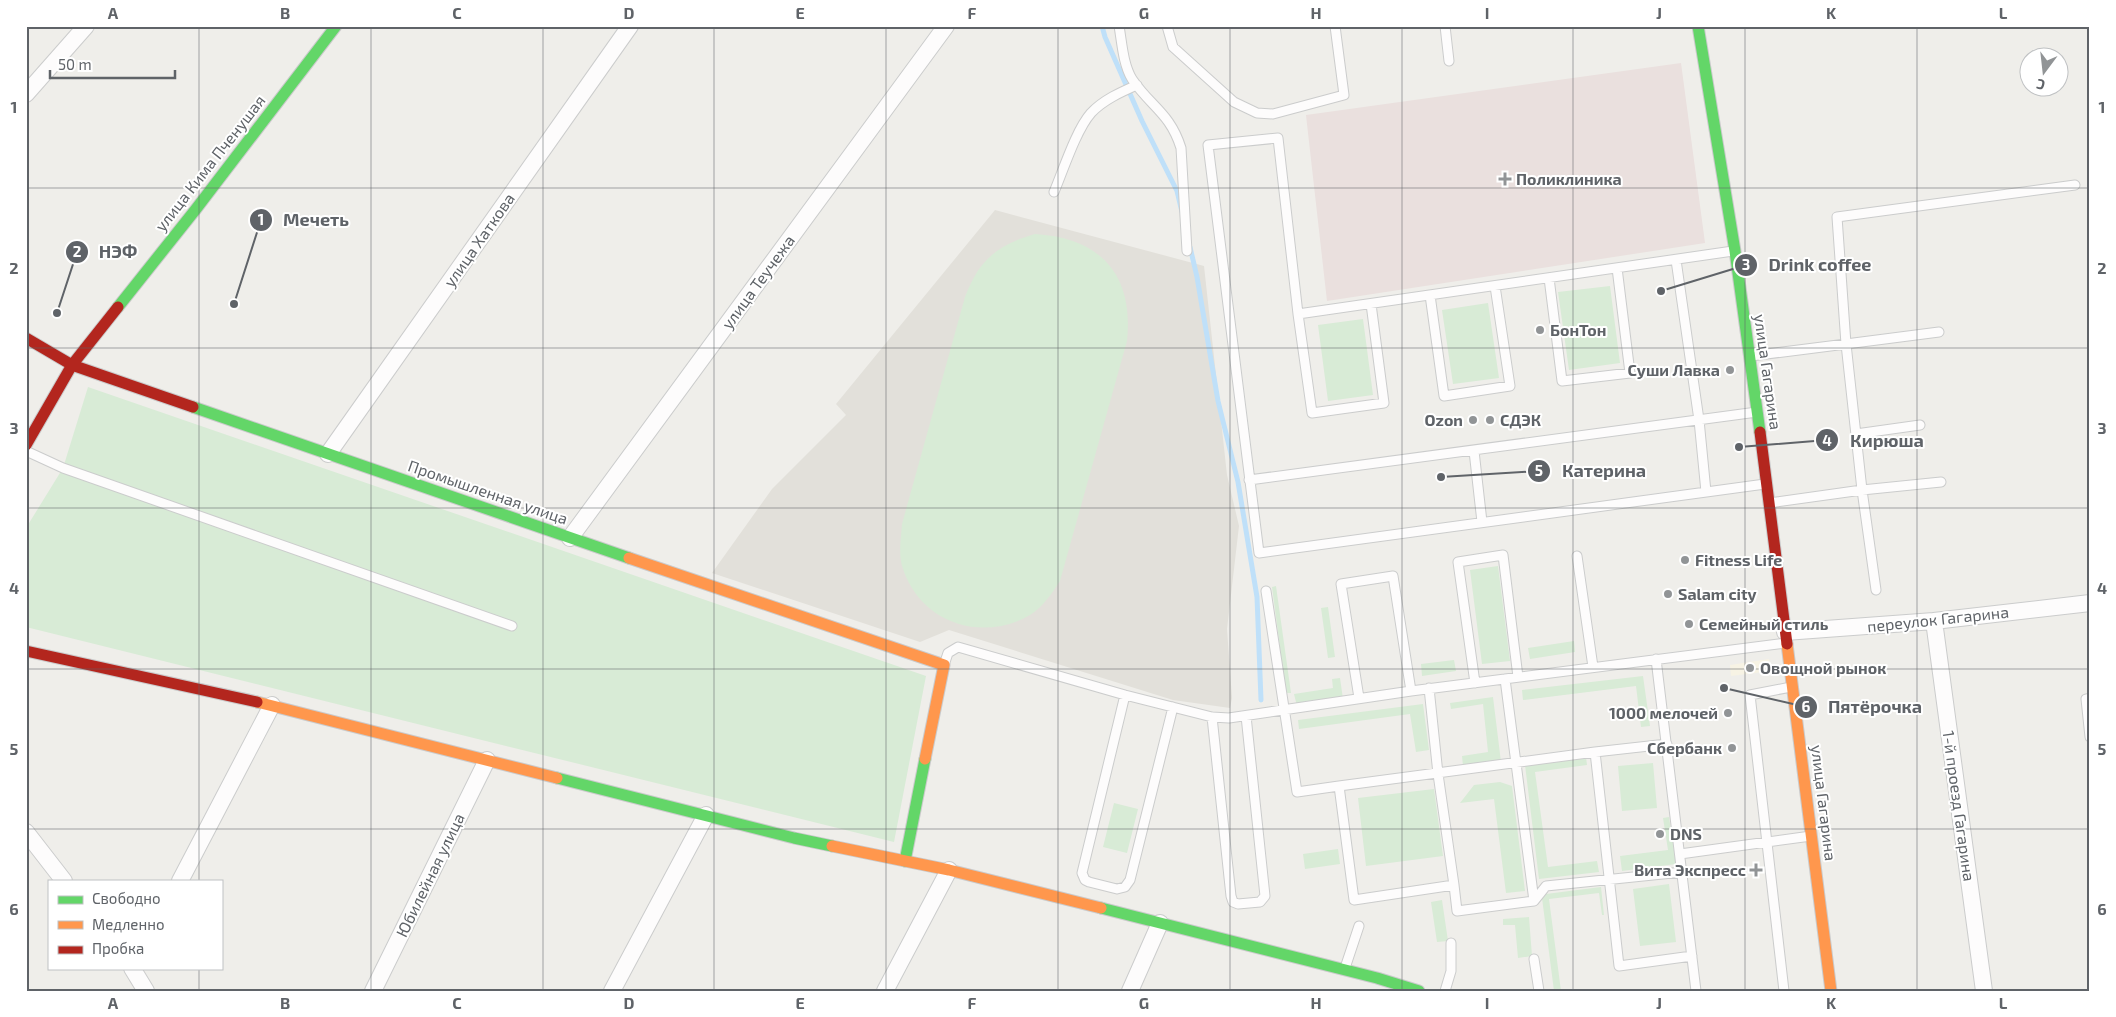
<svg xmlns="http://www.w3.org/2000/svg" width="2116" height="1017" viewBox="0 0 2116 1017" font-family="'Exo 2',sans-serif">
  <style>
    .commercial { fill: #f7f3e4 }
    .education { fill: #e2e0da }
    .medical { fill: #eae0de }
    .green { fill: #d8ebd6 }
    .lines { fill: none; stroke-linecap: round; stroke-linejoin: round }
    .stream { stroke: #bfe0f9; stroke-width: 5 }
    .lane-casing { stroke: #cbcccc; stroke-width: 11 }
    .street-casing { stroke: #cbcccc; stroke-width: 18 }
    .fast-casing { stroke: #cacacb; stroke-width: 13 }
    .slow-casing { stroke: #cacacb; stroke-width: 13 }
    .jam-casing { stroke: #cacacb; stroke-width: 13 }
    .lane { stroke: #fdfcfc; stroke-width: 9 }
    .street { stroke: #fdfcfc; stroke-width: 16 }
    .fast { stroke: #63d668; stroke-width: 11 }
    .slow { stroke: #ff974d; stroke-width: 11 }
    .jam { stroke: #b3261e; stroke-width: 11 }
    .grid { fill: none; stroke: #5f6368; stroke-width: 1; stroke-opacity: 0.55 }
    .poi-dot { fill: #919496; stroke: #fff; stroke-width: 2 }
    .labels { text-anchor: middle; stroke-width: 4; stroke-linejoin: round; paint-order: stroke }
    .street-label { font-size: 16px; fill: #5f6368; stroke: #fff }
    .poi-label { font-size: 16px; font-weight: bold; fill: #5f6368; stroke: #fff; text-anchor: start }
    .leader { fill: none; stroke: #5f6368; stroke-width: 2 }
    .callout-dot { fill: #5f6368; stroke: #fff; stroke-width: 2 }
    .mark-label { font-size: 15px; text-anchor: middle; font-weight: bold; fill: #fff }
    .callout-label { font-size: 18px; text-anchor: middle; font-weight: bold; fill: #5f6368; stroke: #fff; stroke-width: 4; stroke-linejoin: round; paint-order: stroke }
    .neatline { fill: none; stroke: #5f6368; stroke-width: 2 }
    .grid-label { font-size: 16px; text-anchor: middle; font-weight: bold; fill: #5f6368 }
  </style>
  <rect width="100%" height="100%" fill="#efeeea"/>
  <path class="commercial" d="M1769 659 1771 671 1731 676 1730 665Z"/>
  <path class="education" d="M995 210 1204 266 1227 475 1239 526 1227 629 1232 698 1230 708 1173 700 949 630 920 642 712 573 772 489 846 415 836 404Z"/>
  <path class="medical" d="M1681 63 1705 243 1327 301 1306 115Z"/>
  <path class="green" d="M1035 234C1101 238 1134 275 1127 341L1060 581C1052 593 1043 607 1030 615 982 643 921 623 903 569 898 555 901 538 902 524L965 297C979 260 997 245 1035 234Z
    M1610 286 1620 363 1569 370 1558 292Z
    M1488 303 1499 378 1453 384 1442 310Z
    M1363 319 1373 395 1328 401 1318 325Z
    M88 387 926 676 894 842 26 627V528L63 468Z
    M1498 566 1510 661 1482 664 1470 570Z
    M1276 586 1291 693H1286L1272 587Z
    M1328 607 1335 657 1328 658 1321 608Z
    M1574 641 1575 652 1530 659 1528 648Z
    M1454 660 1456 671 1422 676 1421 664Z
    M1643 676 1650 726 1641 727 1636 686 1523 700 1522 690Z
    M1340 678 1343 699 1297 706 1294 694 1333 688 1332 679Z
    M1493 697 1501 762 1463 766 1462 756 1488 752 1483 704 1451 709 1450 703Z
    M1423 704 1429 750 1416 752 1410 714 1299 729 1298 720Z
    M1586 757 1587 765 1535 772 1548 867 1597 861 1599 872 1539 879 1525 765Z
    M1653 763 1657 808 1622 811 1618 766Z
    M1500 782 1512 786 1525 891 1506 893 1494 799 1460 803 1474 785Z
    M1434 789 1443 856 1366 866 1358 798Z
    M1114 803 1138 809 1127 853 1103 847Z
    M1669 817 1676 864 1622 871 1620 856 1668 850 1663 818Z
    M1338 849 1340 864 1305 869 1303 854Z
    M1669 884 1676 942 1640 946 1633 889Z
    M1601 887 1604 915H1602L1599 893 1549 899 1561 991H1554L1542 898 1546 894Z
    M1442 900 1448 941 1437 942 1431 902Z
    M1529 917 1532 956 1518 958 1515 925H1503V919Z"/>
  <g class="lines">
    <path class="stream" d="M1102 26 1105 37 1142 121 1177 191 1182 212
      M1190 247 1197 277 1218 401 1238 482 1257 597 1261 700"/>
    <defs>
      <path id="lane" d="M1119 26C1122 43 1123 64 1132 79 1151 107 1170 113 1181 148L1187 251
        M1167 26 1173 47 1234 102 1257 113 1273 114 1344 95 1335 26
        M1445 26 1449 61
        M1054 192C1063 171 1076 130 1091 113 1103 100 1121 92 1137 85
        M1733 251 1298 314 1278 138 1208 145 1259 553 1765 484
        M1676 260 1699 420 1706 492
        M1549 278 1562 381 1630 373 1617 268
        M1430 295 1444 396 1510 386 1495 286
        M1298 314 1312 413 1384 403 1371 304
        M1751 356 1846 344 1837 217 2075 185
        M1856 434 1920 425
        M26 451 63 468 512 626
        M1474 451 1482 522
        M1249 480 1757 412
        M1769 503 1862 490 1846 344 1939 332
        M1577 556 1593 667
        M1876 590 1862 490 1941 482
        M1266 591 1297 792 1339 786
        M1656 659 1696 991
        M944 665 948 653 958 647 1125 695 1212 717 1229 718 1411 691 1786 643
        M1505 679 1534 901
        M1475 683 1458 562 1503 555 1518 677
        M1429 688 1438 774 1454 885
        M1125 695 1082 873 1085 880 1089 882 1117 889 1125 887 1130 880 1173 707
        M1359 698 1341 584 1393 576 1411 691
        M2090 698 2086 699 2090 737
        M1212 717 1231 896 1233 902 1238 904 1260 902 1265 896 1246 716
        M1667 744 1595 752 1619 966 1692 956
        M1595 752 1339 786 1354 900 1454 885 1457 911 1534 901 1546 886 1682 872
        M1680 854 1811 836
        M1534 959 1539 991
        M1345 968 1359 926
        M1445 991 1451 971V943
        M1784 991 1750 695 1791 687"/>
      <path id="street" d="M26 94 86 26
        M328 454 630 26
        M570 538 946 26
        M1934 621 1984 991
        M1785 632 1934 621 2090 603
        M26 832 64 881
        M180 881 272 705
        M132 968 146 991
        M373 991 487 760
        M612 991 706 815
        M885 991 949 870
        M1130 991 1160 923"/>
      <path id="fast" d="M1698 26 1735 251 1760 432
        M118 307 196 209 336 26
        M193 407 629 558
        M557 778 794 838 832 846
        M905 861 925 759
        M1101 908 1377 978 1419 991"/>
      <path id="slow" d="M629 558 944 665 925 759
        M1787 644 1831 991
        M257 702 557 778
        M832 846 949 870 1101 908"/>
      <path id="jam" d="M26 338 72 365 193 407
        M1760 432 1787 644
        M26 445 72 365 118 307
        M26 651 257 702"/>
    </defs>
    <use href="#lane" class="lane-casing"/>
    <use href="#street" class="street-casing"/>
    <use href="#fast" class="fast-casing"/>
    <use href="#slow" class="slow-casing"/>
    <use href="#jam" class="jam-casing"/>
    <use href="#lane" class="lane"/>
    <use href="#street" class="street"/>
    <use href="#fast" class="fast"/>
    <use href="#slow" class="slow"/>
    <use href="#jam" class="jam"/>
  </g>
  <path class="grid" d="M199 26V881M371 26V991M543 26V991M714 26V991M886 26V991M1058 26V991M1230 26V991M1402 26V991M1573 26V991M1745 26V991M1917 26V991M26 188H2090M26 348H2090M26 508H2090M26 669H2090M26 829H2090M199 968V991"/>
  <g class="poi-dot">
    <path d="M1502.5 171.5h5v5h5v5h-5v5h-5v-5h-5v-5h5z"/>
    <circle cx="1540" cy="330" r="5"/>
    <circle cx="1730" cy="370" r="5"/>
    <circle cx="1473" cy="420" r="5"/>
    <circle cx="1490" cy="420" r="5"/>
    <circle cx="1685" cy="560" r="5"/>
    <circle cx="1668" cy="594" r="5"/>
    <circle cx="1689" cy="624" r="5"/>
    <circle cx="1750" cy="668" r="5"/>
    <circle cx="1728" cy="713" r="5"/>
    <circle cx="1732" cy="748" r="5"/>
    <circle cx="1660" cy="834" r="5"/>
    <path d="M1753.5 862.5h5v5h5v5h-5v5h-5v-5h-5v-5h5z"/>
  </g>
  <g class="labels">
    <g class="street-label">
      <text transform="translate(210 163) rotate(-52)" y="6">улица Кима Пченушая</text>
      <text transform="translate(479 240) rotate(-55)" y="6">улица Хаткова</text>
      <text transform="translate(758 282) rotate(-54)" y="6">улица Теучежа</text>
      <text transform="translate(1768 372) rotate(82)" y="6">улица Гагарина</text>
      <text transform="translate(488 492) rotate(19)" y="6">Промышленная улица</text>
      <text transform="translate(1938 619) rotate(-6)" y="6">переулок Гагарина</text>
      <text transform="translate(1824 803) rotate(83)" y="6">улица Гагарина</text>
      <text transform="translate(1959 806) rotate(82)" y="6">1-й проезд Гагарина</text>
      <text transform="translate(430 875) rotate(-64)" y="6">Юбилейная улица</text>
    </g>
    <g class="poi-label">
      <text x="1516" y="185">Поликлиника</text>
      <text x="1550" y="336">БонТон</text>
      <text x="1720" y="376" text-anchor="end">Суши Лавка</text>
      <text x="1463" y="426" text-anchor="end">Ozon</text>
      <text x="1500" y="426">СДЭК</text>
      <text x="1695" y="566">Fitness Life</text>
      <text x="1678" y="600">Salam city</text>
      <text x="1699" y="630">Семейный стиль</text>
      <text x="1760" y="674">Овощной рынок</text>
      <text x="1718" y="719" text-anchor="end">1000 мелочей</text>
      <text x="1722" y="754" text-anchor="end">Сбербанк</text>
      <text x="1670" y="840">DNS</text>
      <text x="1746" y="876" text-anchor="end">Вита Экспресс</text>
    </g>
  </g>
  <path class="leader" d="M234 304L261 220M57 313L77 252M1661 291L1746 265M1739 447L1827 440M1441 477L1539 471M1724 688L1806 707"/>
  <g class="callout-dot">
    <circle cx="234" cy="304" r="5"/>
    <circle cx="57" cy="313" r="5"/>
    <circle cx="1661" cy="291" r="5"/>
    <circle cx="1739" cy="447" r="5"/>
    <circle cx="1441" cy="477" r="5"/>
    <circle cx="1724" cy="688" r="5"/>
    <circle cx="261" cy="220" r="12"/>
    <circle cx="77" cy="252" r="12"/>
    <circle cx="1746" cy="265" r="12"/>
    <circle cx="1827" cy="440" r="12"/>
    <circle cx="1539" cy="471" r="12"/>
    <circle cx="1806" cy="707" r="12"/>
  </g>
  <g class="mark-label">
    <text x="261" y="225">1</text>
    <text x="77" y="257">2</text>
    <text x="1746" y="270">3</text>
    <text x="1827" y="446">4</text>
    <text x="1539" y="476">5</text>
    <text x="1806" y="712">6</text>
  </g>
  <g class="callout-label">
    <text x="316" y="226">Мечеть</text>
    <text x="118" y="258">НЭФ</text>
    <text x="1820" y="271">Drink coffee</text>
    <text x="1887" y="447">Кирюша</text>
    <text x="1604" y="477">Катерина</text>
    <text x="1875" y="713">Пятёрочка</text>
  </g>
  <rect width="2116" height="1017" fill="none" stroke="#ffffff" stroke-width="55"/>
  <rect x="48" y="880" width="175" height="90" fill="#ffffff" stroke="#bfc1c3"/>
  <rect x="58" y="896" width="25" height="8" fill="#63d668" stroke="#bfc1c3"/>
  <text x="92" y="904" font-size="15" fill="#5f6368">Свободно</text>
  <rect x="58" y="921" width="25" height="8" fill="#ff974d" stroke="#bfc1c3"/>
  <text x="92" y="930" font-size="15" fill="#5f6368">Медленно</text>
  <rect x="58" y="946" width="25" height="8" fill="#b3261e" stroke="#bfc1c3"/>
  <text x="92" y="954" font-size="15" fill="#5f6368">Пробка</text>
  <g transform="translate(2044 72) rotate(195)"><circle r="24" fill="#ffffff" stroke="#bfc1c3"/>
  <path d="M0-4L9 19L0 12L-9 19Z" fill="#919496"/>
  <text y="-8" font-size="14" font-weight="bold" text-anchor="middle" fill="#5f6368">С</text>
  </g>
  <path d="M50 70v8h125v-8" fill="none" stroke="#5f6368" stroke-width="2.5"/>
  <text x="58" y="70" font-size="15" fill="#5f6368" stroke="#ffffff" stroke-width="4" paint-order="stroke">50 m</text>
  <rect x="28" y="28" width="2060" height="962" class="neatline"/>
  <g class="grid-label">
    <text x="113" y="19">A</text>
    <text x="285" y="19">B</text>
    <text x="457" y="19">C</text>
    <text x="629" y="19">D</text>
    <text x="800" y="19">E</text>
    <text x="972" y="19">F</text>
    <text x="1144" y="19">G</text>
    <text x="1316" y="19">H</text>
    <text x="1487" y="19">I</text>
    <text x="1659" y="19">J</text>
    <text x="1831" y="19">K</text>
    <text x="2003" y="19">L</text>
    <text x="14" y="113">1</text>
    <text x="2102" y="113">1</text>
    <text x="14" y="274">2</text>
    <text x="2102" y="274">2</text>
    <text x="14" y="434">3</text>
    <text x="2102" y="434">3</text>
    <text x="14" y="594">4</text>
    <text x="2102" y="594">4</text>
    <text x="14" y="755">5</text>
    <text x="2102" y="755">5</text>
    <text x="14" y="915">6</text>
    <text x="2102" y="915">6</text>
    <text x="113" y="1009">A</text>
    <text x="285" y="1009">B</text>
    <text x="457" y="1009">C</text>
    <text x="629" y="1009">D</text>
    <text x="800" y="1009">E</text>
    <text x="972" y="1009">F</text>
    <text x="1144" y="1009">G</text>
    <text x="1316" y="1009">H</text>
    <text x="1487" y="1009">I</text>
    <text x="1659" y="1009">J</text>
    <text x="1831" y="1009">K</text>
    <text x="2003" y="1009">L</text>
  </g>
</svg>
